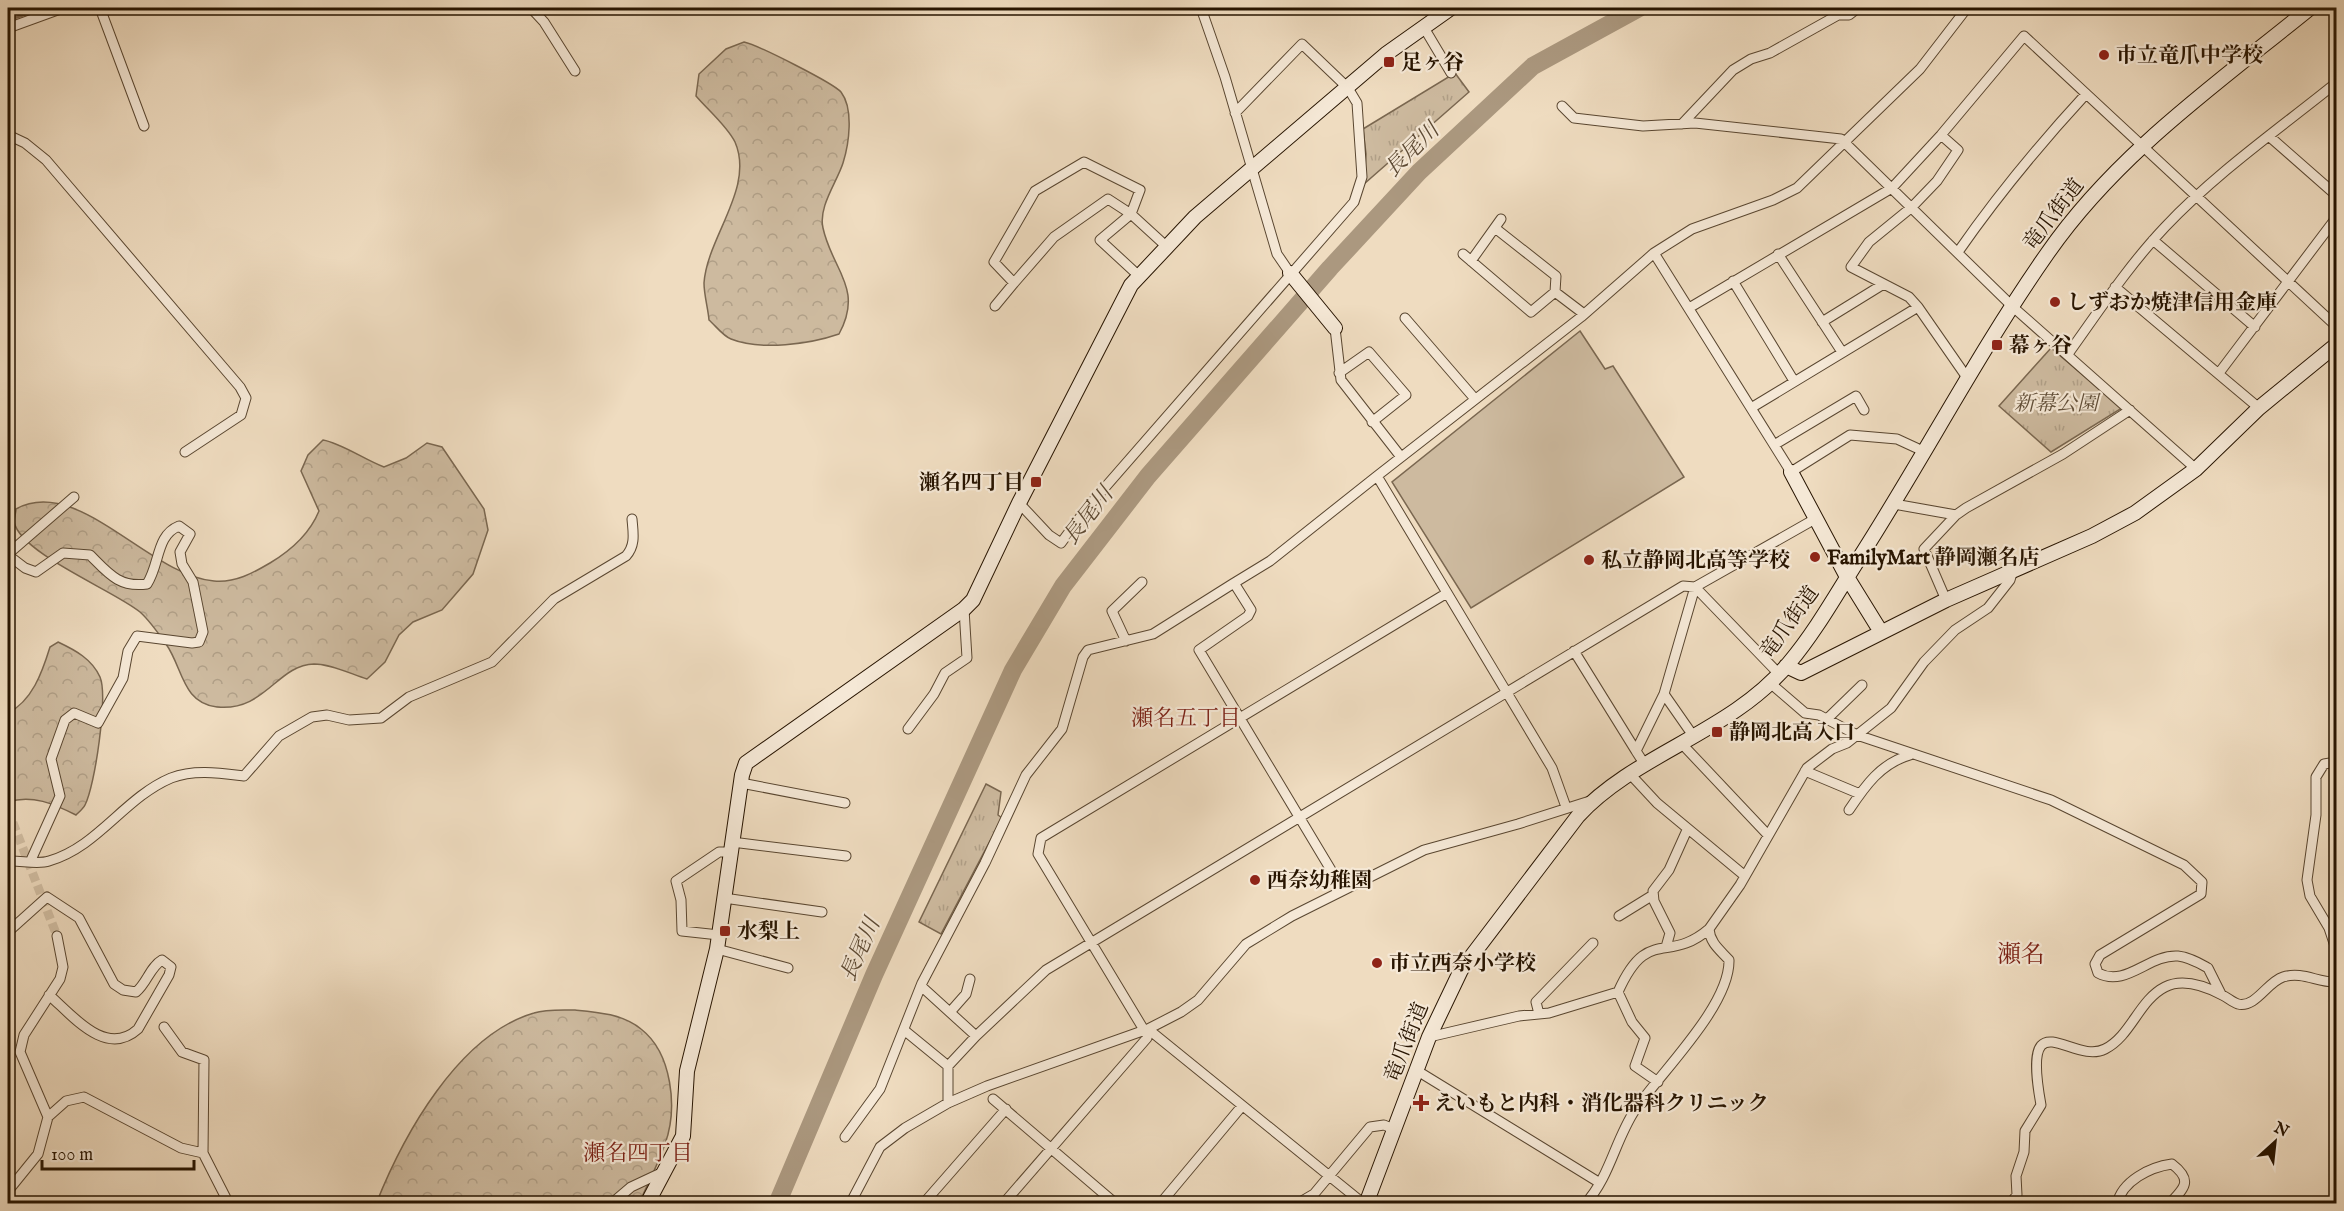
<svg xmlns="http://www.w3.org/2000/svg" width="2344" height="1211" viewBox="0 0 2344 1211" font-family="'IM FELL English','Noto Serif JP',serif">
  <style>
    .forest { fill: url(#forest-crowns); stroke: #7a6750; stroke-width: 1.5 }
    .park { fill: url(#park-tufts); stroke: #7a6750; stroke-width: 1.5 }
    .garden { fill: #cdba9f; stroke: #7a6750; stroke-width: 1.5 }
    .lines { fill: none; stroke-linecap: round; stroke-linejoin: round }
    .stream { stroke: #76634c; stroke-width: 3 }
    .river { stroke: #ab987f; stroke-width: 18 }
    .street-tunnel { stroke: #d1bea3; stroke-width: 9; stroke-dasharray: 9 4.5; stroke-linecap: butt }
    .street-casing { stroke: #594630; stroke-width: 11 }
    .secondary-casing { stroke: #271400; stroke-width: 16 }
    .street { stroke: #f5e8d6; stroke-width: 9 }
    .secondary { stroke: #f5e8d6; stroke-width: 14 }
    .poi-dot { fill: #8f2418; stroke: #f5e8d6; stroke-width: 2 }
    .labels { text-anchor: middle; stroke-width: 4.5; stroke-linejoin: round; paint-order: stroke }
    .poi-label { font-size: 21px; font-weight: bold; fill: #271400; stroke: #f5e8d6; text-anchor: start }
    .street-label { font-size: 21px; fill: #271400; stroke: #f5e8d6 }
    .park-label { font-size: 21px; font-style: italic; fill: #614e38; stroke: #f5e8d6 }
    .water-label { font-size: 22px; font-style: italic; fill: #5c4933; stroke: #f5e8d6 }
    .neighbourhood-label { font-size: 22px; fill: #7a1f14; stroke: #f5e8d6 }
    .quarter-label { font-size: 24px; fill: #7a1f14; stroke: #f5e8d6 }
  </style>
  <defs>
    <pattern id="forest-crowns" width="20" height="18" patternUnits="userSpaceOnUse" patternTransform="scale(1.5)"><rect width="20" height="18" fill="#cdba9f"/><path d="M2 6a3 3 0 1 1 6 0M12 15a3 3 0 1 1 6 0" fill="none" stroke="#b09f87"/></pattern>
    <pattern id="park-tufts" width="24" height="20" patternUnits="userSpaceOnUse" patternTransform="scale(1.5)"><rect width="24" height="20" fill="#cdba9f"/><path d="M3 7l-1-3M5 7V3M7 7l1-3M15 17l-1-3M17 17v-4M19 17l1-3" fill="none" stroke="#b09f87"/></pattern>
  </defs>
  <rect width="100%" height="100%" fill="#efdcc0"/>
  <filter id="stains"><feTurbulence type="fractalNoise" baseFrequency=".00333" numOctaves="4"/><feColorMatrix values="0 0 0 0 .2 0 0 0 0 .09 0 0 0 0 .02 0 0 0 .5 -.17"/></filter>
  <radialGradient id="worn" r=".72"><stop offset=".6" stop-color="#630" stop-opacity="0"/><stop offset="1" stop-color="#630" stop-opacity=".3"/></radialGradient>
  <path class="forest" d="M744 42C758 45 833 83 841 92 854 109 849 144 843 163 837 182 818 207 823 228 832 270 864 288 839 334 810 344 761 351 731 339 723 336 715 325 709 320 708 308 704 295 704 283 707 237 755 188 735 142 727 126 708 110 696 96L699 74 726 49Z
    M323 440C341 443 365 460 384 467L406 458 427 443 442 447 484 509 488 530 473 574 442 610 413 622 399 635 385 662 367 679C351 674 331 664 314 664 277 665 265 712 217 707 182 703 183 668 166 644 159 634 149 620 140 612 115 591 21 554 14 522 14 519 16 512 16 509 78 475 150 576 214 581 235 583 253 573 270 563 290 551 310 533 319 511L301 471 308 455Z
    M58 642C75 650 92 659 100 677 108 696 95 786 85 805 83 809 79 812 76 815 54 804 32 794 8 802V713C32 701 42 673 50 647Z
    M575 1010C597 1012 623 1014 641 1029 672 1053 678 1108 665 1144 658 1164 648 1184 639 1203L376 1204C403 1136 458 1035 534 1013 546 1009 562 1010 575 1010Z"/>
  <path class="park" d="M1455 73 1469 92 1364 184 1366 154 1363 129Z
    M2051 348 2122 408 2051 452 1999 406Z
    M986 784 1001 792 998 815 1002 818 941 934 919 922Z"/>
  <path class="garden" d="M1580 331 1605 369 1613 366 1684 477 1471 608 1392 482Z"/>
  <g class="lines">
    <path class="stream" d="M8 20 44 8"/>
    <path class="river" d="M777 1204 874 975 1013 670 1063 586 1148 476 1330 268 1419 172 1533 66 1639 8"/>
    <path class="street-tunnel" d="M8 810 57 936"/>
    <defs>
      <path id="street" d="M100 8 144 126
        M531 8 544 22 575 71
        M1201 8 1225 77 1277 254 1290 273
        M1432 8 1437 16
        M1423 26 1451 73
        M8 28 63 8
        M1562 106 1574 118 1643 126 1695 123 1841 139 2013 307 2196 469
        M1682 124 1733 70 1751 59 1770 53 1838 15H1849L1858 8
        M8 135 25 143 46 160 240 387 246 398 241 415 185 452
        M2270 137 2336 195
        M1495 228 1556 276 1555 292
        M2153 240 2255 327
        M1958 252C1997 196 2039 145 2086 94
        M1654 253 1791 472 1850 435 1897 439 1923 451
        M1463 254 1531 312 1555 292 1584 314
        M1778 254 1842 352
        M1471 261 1501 219
        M1139 276 1100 240 1131 214 1108 199 1054 237 1014 283 994 262 1035 191 1084 162 1140 190 1131 214 1166 246
        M1733 281 1794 381
        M2115 287 2259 408
        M995 306 1014 283
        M1918 307 1909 297 1851 267 1869 242 1912 207 1937 181 1958 150 1941 135
        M1689 308 1892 188 1941 135 2024 36 2336 326
        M1405 318 1475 399
        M1822 322 1882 285
        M1335 328 1341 380 1401 457
        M2068 354C2099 311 2128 266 2165 227 2216 173 2279 129 2336 83
        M1339 373 1369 352 1406 395 1372 422
        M2219 373 2336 218
        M1751 408 1918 307 1968 379
        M1774 445 1856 396 1864 410
        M1377 476 1581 317 1654 253 1692 229 1773 200 1797 188 1920 69 1967 8
        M1019 503 1049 535 1061 543 1087 508 1354 202 1362 177 1357 103 1348 88 1302 44 1235 113
        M1894 504 1956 515
        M8 554 74 497
        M8 555 25 568 36 572 63 553 90 555C108 573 119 588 147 584 160 564 156 535 179 526L190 534 180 552 182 564 193 582 203 632 199 642 192 643 137 636 128 651 123 678 98 723 74 713 65 720 51 759 60 796 31 860
        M1946 600 1924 549 1956 515 1966 508 2063 454 2130 410
        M1126 641 1112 611 1142 582
        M1574 651 1636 751
        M1769 682 1805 713 1819 715 1857 735 2051 800 2184 865 2202 882 2201 894 2100 955 2095 964 2098 973C2126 988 2149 954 2178 956 2189 957 2199 963 2208 968L2221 994
        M1664 694 1694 737
        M1827 719 1862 685
        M908 729 934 694 945 673 967 658 964 609
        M1682 744 1767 834
        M2336 762 2324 764 2316 777V815L2307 880 2310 896 2329 928 2336 949
        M1645 765 1636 751 1664 694 1695 587 1779 674
        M1805 771 1860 794
        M1631 775 1657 803 1745 876
        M741 783 845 803
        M1849 810C1865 786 1881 763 1910 755
        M732 842 846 856
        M8 861C20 860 37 865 49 861 98 847 124 798 171 778 194 769 220 773 244 776L279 736 312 717 327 715 349 720 381 718 409 697 492 662 554 599 626 556C636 545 633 532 632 519
        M1343 890 1199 650 1248 616 1251 610 1234 583 1270 561 1377 476 1552 768 1566 807
        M724 898 822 912
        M1619 916 1653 895
        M8 932 47 897 79 918 114 984 123 990 136 992C147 983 150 967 162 960L171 967 169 975 138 1029C106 1058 73 1016 49 995
        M719 935 682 931 681 900 676 881 719 852H731
        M1666 947 1670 933 1654 901 1653 891 1669 870 1687 830
        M717 949 788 968
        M921 986 976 1036
        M1618 992 1632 1022 1645 1038 1635 1066 1658 1082
        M951 1011 966 994 970 979
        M1539 1014 1536 1002 1593 943
        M164 1027 182 1052 204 1060 203 1153
        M1148 1029 1364 1204
        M904 1030 948 1066
        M1144 1030 1038 854 1041 838 1447 593
        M1429 1037 1519 1016 1549 1013 1618 992C1648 925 1667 965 1709 929
        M1416 1070 1600 1183
        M993 1099 1116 1204
        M948 1103V1066L976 1036 1046 970 1683 586 1695 587 1815 519
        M48 1117 66 1101 84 1097 181 1148 203 1153 229 1204
        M845 1137 880 1089 922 983 985 863 1026 775 1062 729 1083 657 1088 650 1153 634 1234 583
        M8 1191 38 1154 48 1117 20 1052 24 1035 60 979 63 967 57 936
        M611 1204 631 1187 663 1172
        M850 1204 880 1147 905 1128 948 1103 987 1086 1148 1029 1181 1012 1198 1000 1246 944 1292 916 1424 850 1518 824 1593 800
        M923 1204 1006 1109
        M1003 1204 1147 1038 1148 1029
        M1160 1204 1242 1106
        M1297 1204 1314 1194 1370 1127 1384 1125 1396 1130
        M1585 1204C1610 1177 1615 1140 1635 1110 1660 1073 1730 1006 1729 960 1720 950 1710 943 1709 929L1740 885 1807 768 1832 749 1847 743 1891 708 1924 662 1955 630 1988 608 2010 580 2013 570
        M2010 1204 2017 1195 2016 1176 2024 1152 2025 1131 2041 1105C2021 995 2072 1066 2105 1049 2131 1036 2139 1000 2165 987 2183 978 2205 986 2222 995 2227 997 2232 1002 2238 1004 2256 1008 2267 982 2283 977 2303 971 2318 983 2336 982
        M2117 1204C2122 1181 2150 1167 2172 1164 2193 1180 2185 1188 2169 1204"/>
      <path id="secondary" d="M1290 273 1335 328
        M1791 472 1847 577 1881 632
        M1786 666 1801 673 1946 600 2092 536 2135 513 2196 469 2259 408 2336 345
        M647 1204 683 1136 687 1071 717 949 742 775 746 763 964 609 973 600 1019 503 1131 285 1195 217 1386 54 1451 8
        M1366 1204 1429 1037 1461 970 1578 816C1636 753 1731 733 1789 663 1816 631 1837 593 1860 557 1924 457 1979 351 2047 254 2116 154 2218 83 2310 8"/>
    </defs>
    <use href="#street" class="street-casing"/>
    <use href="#secondary" class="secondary-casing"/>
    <use href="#street" class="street"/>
    <use href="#secondary" class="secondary"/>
  </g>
  <g class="poi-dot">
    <circle cx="2104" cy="55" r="6"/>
    <rect x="1383" y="56" width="12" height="12" rx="3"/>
    <circle cx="2055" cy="302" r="6"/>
    <rect x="1991" y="339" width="12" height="12" rx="3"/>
    <rect x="1030" y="476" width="12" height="12" rx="3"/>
    <circle cx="1815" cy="557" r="6"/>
    <circle cx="1589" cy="560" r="6"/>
    <rect x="1711" y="726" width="12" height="12" rx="3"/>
    <circle cx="1255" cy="880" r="6"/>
    <rect x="719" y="925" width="12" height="12" rx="3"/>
    <circle cx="1377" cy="963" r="6"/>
    <path d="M1418 1094h6v6h6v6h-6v6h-6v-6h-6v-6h6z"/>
  </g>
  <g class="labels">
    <g class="poi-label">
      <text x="2116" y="62">市立竜爪中学校</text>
      <text x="1401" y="69">足ヶ谷</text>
      <text x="2067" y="309">しずおか焼津信用金庫</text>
      <text x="2009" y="352">幕ヶ谷</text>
      <text x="1024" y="489" text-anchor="end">瀬名四丁目</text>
      <text x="1827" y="564">FamilyMart 静岡瀬名店</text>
      <text x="1601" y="567">私立静岡北高等学校</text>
      <text x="1729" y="739">静岡北高入口</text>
      <text x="1267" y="887">西奈幼稚園</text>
      <text x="737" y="938">水梨上</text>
      <text x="1389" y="970">市立西奈小学校</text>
      <text x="1434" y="1110">えいもと内科・消化器科クリニック</text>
    </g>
    <g class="street-label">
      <text transform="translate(2053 214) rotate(-52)" y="7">竜爪街道</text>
      <text transform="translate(1789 622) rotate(-54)" y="7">竜爪街道</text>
      <text transform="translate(1406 1042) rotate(-68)" y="7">竜爪街道</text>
    </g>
    <g class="park-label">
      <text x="2056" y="410">新幕公園</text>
    </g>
    <g class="water-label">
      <text transform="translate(1411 149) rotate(-45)" y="8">長尾川</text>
      <text transform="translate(1087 515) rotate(-52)" y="8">長尾川</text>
      <text transform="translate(859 949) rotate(-66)" y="8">長尾川</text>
    </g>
    <g class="neighbourhood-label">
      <text x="1186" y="725">瀬名五丁目</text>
      <text x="638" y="1160">瀬名四丁目</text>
    </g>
    <g class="quarter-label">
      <text x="2021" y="962">瀬名</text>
    </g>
  </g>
  <rect width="2344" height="1211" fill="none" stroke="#efdcc0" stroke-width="30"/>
  <rect x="9" y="9" width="2326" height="1193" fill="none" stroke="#271400" stroke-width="3"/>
  <rect x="15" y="15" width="2314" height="1181" fill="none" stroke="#271400" stroke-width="1.5"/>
  <g transform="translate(2275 1142) rotate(27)" stroke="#f5e8d6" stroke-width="4.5" paint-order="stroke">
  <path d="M0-4.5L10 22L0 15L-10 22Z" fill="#271400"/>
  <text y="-9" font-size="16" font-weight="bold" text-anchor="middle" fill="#271400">N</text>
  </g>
  <path d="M42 1160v9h152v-9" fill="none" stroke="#271400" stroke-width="3"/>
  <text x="51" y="1160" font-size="18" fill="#271400" stroke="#f5e8d6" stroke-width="4.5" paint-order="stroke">100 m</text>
  <rect width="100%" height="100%" filter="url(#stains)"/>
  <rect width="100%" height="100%" fill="url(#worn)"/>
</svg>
